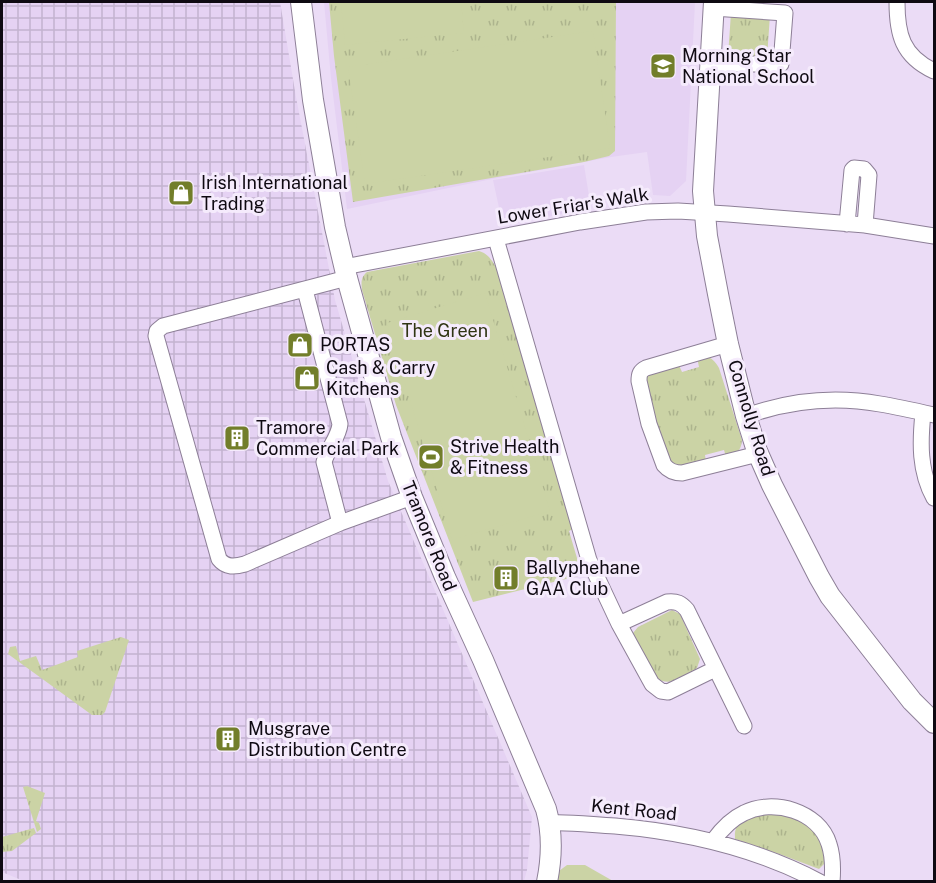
<svg xmlns="http://www.w3.org/2000/svg" width="936" height="883" viewBox="0 0 936 883" font-family="'Public Sans',sans-serif">
  <style>
    .built { fill: #e5d2f3 }
    .industrial { fill: url(#industrial-grid) }
    .grass { fill: url(#grass-tufts) }
    .garden { fill: #cbd3a5 }
    .lines { fill: none; stroke-linecap: round; stroke-linejoin: round }
    .street-casing { stroke: #8d7f97; stroke-width: 17 }
    .secondary-casing { stroke: #8d7f97; stroke-width: 22 }
    .street { stroke: #fff; stroke-width: 15 }
    .secondary { stroke: #fff; stroke-width: 20 }
    .labels { text-anchor: middle; stroke-width: 6; stroke-linejoin: round; paint-order: stroke }
    .poi-label { font-size: 18px; fill: #0f0a12; stroke: #f5ebfc; text-anchor: start }
    .street-label { font-size: 18px; fill: #0f0a12; stroke: #f5ebfc }
    .park-label { font-size: 18px; fill: #303514; stroke: #f5ebfc }
  </style>
  <defs>
    <pattern id="industrial-grid" width="8" height="8" patternUnits="userSpaceOnUse" patternTransform="scale(1.5)"><rect width="8" height="8" fill="#e5d2f3"/><path d="M0 4h8M4 0v8" fill="none" stroke="#c3b3cf"/></pattern>
    <pattern id="grass-tufts" width="24" height="20" patternUnits="userSpaceOnUse" patternTransform="scale(1.5)"><rect width="24" height="20" fill="#cbd3a5"/><path d="M3 7l-1-3M5 7V3M7 7l1-3M15 17l-1-3M17 17v-4M19 17l1-3" fill="none" stroke="#adb48d"/></pattern>
  </defs>
  <rect width="100%" height="100%" fill="#ebdcf6"/>
  <path class="built" d="M324 2H695L686 181 670 196 653 195 647 152 611 157 492 179 347 209 331 78Z
    M584 165 590 202 586 209 503 226 493 180Z"/>
  <path class="industrial" d="M2 2H280L296 97 335 300 388 481 532 817 527 870 524 881 26 882 2 872Z"/>
  <path class="grass" d="M329 2H616L615 151 609 156 584 162 353 202 334 56Z
    M731 13 770 15 767 58 728 56Z
    M479 251C489 254 492 261 498 270L573 529 569 531 582 575 473 602 396 405 362 290C361 282 361 277 367 272Z
    M705 356C712 358 715 361 719 368L742 440C741 451 737 454 726 457L724 450 705 455 706 462C692 466 680 471 667 460L645 383 646 377 649 372 678 363 682 372 699 367 697 357Z
    M672 610 680 614 700 659 697 668C685 675 671 687 658 679L633 633 638 627Z
    M121 637 129 640 105 712 102 715H92L8 654 10 647 16 646 20 661 36 656 42 670 78 657 77 651Z
    M27 786 45 793 36 821 39 823 41 829 37 832 23 787Z
    M757 812 793 816 817 832 827 861 819 869 782 855 735 839C734 821 743 821 757 812Z
    M34 828 36 833 12 851 2 852V837Z"/>
  <path class="garden" d="M341 2H461L464 33 345 45Z
    M593 31 610 148 365 184 348 67Z
    M485 293 550 511 452 540 387 323Z
    M567 865H585L613 881 557 882 559 871Z"/>
  <g class="lines">
    <defs>
      <path id="street" d="M897 2C897 34 902 56 934 71
        M709 64H781L785 13 713 8
        M847 224 852 170 854 168 864 169 869 175 865 225
        M496 239 589 560 619 624 652 684 661 691 668 692 715 669
        M344 267 580 222 646 212 678 211 728 214 865 225 934 236
        M305 290 340 424C339 437 328 448 324 462L340 523 412 497
        M728 344 646 368C640 371 639 374 639 381L649 424 664 465C669 471 674 473 682 473L750 456 757 451
        M923 413C920 442 919 471 934 498
        M746 416C788 401 835 396 880 404 898 407 916 411 934 415
        M340 523 245 564C235 567 226 568 219 559L156 336 157 331 163 326 347 278
        M619 624 667 602C677 601 681 603 687 610L744 726
        M550 823C572 822 593 825 615 826 686 832 756 848 820 882
        M713 841C721 830 731 819 744 813 773 798 819 811 829 844 833 856 833 870 832 882"/>
      <path id="secondary" d="M301 2 313 100 335 227 347 278 391 437 412 497 445 577 483 660 546 809C553 834 552 857 547 882
        M714 2 703 191 707 236 718 294 728 344 746 416 757 451 772 485 819 577 830 596 912 701 934 723"/>
    </defs>
    <use href="#street" class="street-casing"/>
    <use href="#secondary" class="secondary-casing"/>
    <use href="#street" class="street"/>
    <use href="#secondary" class="secondary"/>
  </g>
  <defs>
    <symbol id="school-square" viewBox="-11 -11 22 22"><rect x="-9" y="-9" width="18" height="18" rx="4" fill="#727e2a" stroke="#f5ebfc"/><path d="M0-5L7-2L0 1L-7-2ZM-4 1L0 2.5L4 1V4Q0 6-4 4Z" fill="#fff"/></symbol>
    <symbol id="shop-square" viewBox="-11 -11 22 22"><rect x="-9" y="-9" width="18" height="18" rx="4" fill="#727e2a" stroke="#f5ebfc"/><path d="M-5-2.5h2.3a2.7 3.5 0 0 1 5.4 0H5L5.5 6h-11ZM-1.5-2.5h3a1.5 2.3 0 0 0-3 0Z" fill="#fff"/></symbol>
    <symbol id="building-square" viewBox="-11 -11 22 22"><rect x="-9" y="-9" width="18" height="18" rx="4" fill="#727e2a" stroke="#f5ebfc"/><path d="M-4-6H4V6H1V3H-1V6H-4ZM-2.5-4.3h1.7v1.8h-1.7ZM.8-4.3h1.7v1.8H.8ZM-2.5-1h1.7V.8h-1.7ZM.8-1h1.7V.8H.8Z" fill="#fff"/></symbol>
    <symbol id="stadium-square" viewBox="-11 -11 22 22"><rect x="-9" y="-9" width="18" height="18" rx="4" fill="#727e2a" stroke="#f5ebfc"/><path d="M0-5a6.5 5 0 1 0 0 10a6.5 5 0 1 0 0-10ZM-3.5-1.8h7v3.6h-7Z" fill="#fff"/></symbol>
  </defs>
  <g fill-rule="evenodd">
    <use href="#school-square" x="648" y="51" width="30" height="30"/>
    <use href="#shop-square" x="166" y="178" width="30" height="30"/>
    <use href="#shop-square" x="285" y="330" width="30" height="30"/>
    <use href="#shop-square" x="292" y="363" width="30" height="30"/>
    <use href="#building-square" x="222" y="423" width="30" height="30"/>
    <use href="#stadium-square" x="416" y="442" width="30" height="30"/>
    <use href="#building-square" x="491" y="563" width="30" height="30"/>
    <use href="#building-square" x="213" y="724" width="30" height="30"/>
  </g>
  <g class="labels">
    <g class="poi-label">
      <text x="682" y="62">Morning Star<tspan x="682" dy="21">National School</tspan></text>
      <text x="201" y="189">Irish International<tspan x="201" dy="21">Trading</tspan></text>
      <text x="320" y="351">PORTAS</text>
      <text x="326" y="374">Cash &amp; Carry<tspan x="326" dy="21">Kitchens</tspan></text>
      <text x="256" y="434">Tramore<tspan x="256" dy="21">Commercial Park</tspan></text>
      <text x="450" y="453">Strive Health<tspan x="450" dy="21">&amp; Fitness</tspan></text>
      <text x="526" y="574">Ballyphehane<tspan x="526" dy="21">GAA Club</tspan></text>
      <text x="248" y="735">Musgrave<tspan x="248" dy="21">Distribution Centre</tspan></text>
    </g>
    <g class="street-label">
      <text transform="translate(573 206) rotate(-9)" y="6">Lower Friar's Walk</text>
      <text transform="translate(751 418) rotate(73)" y="6">Connolly Road</text>
      <text transform="translate(429 536) rotate(68)" y="6">Tramore Road</text>
      <text transform="translate(634 810) rotate(6)" y="6">Kent Road</text>
    </g>
    <g class="park-label">
      <text x="445" y="337">The Green</text>
    </g>
  </g>
  <rect width="936" height="883" fill="none" stroke="#0f0a12" stroke-width="6"/>
</svg>
